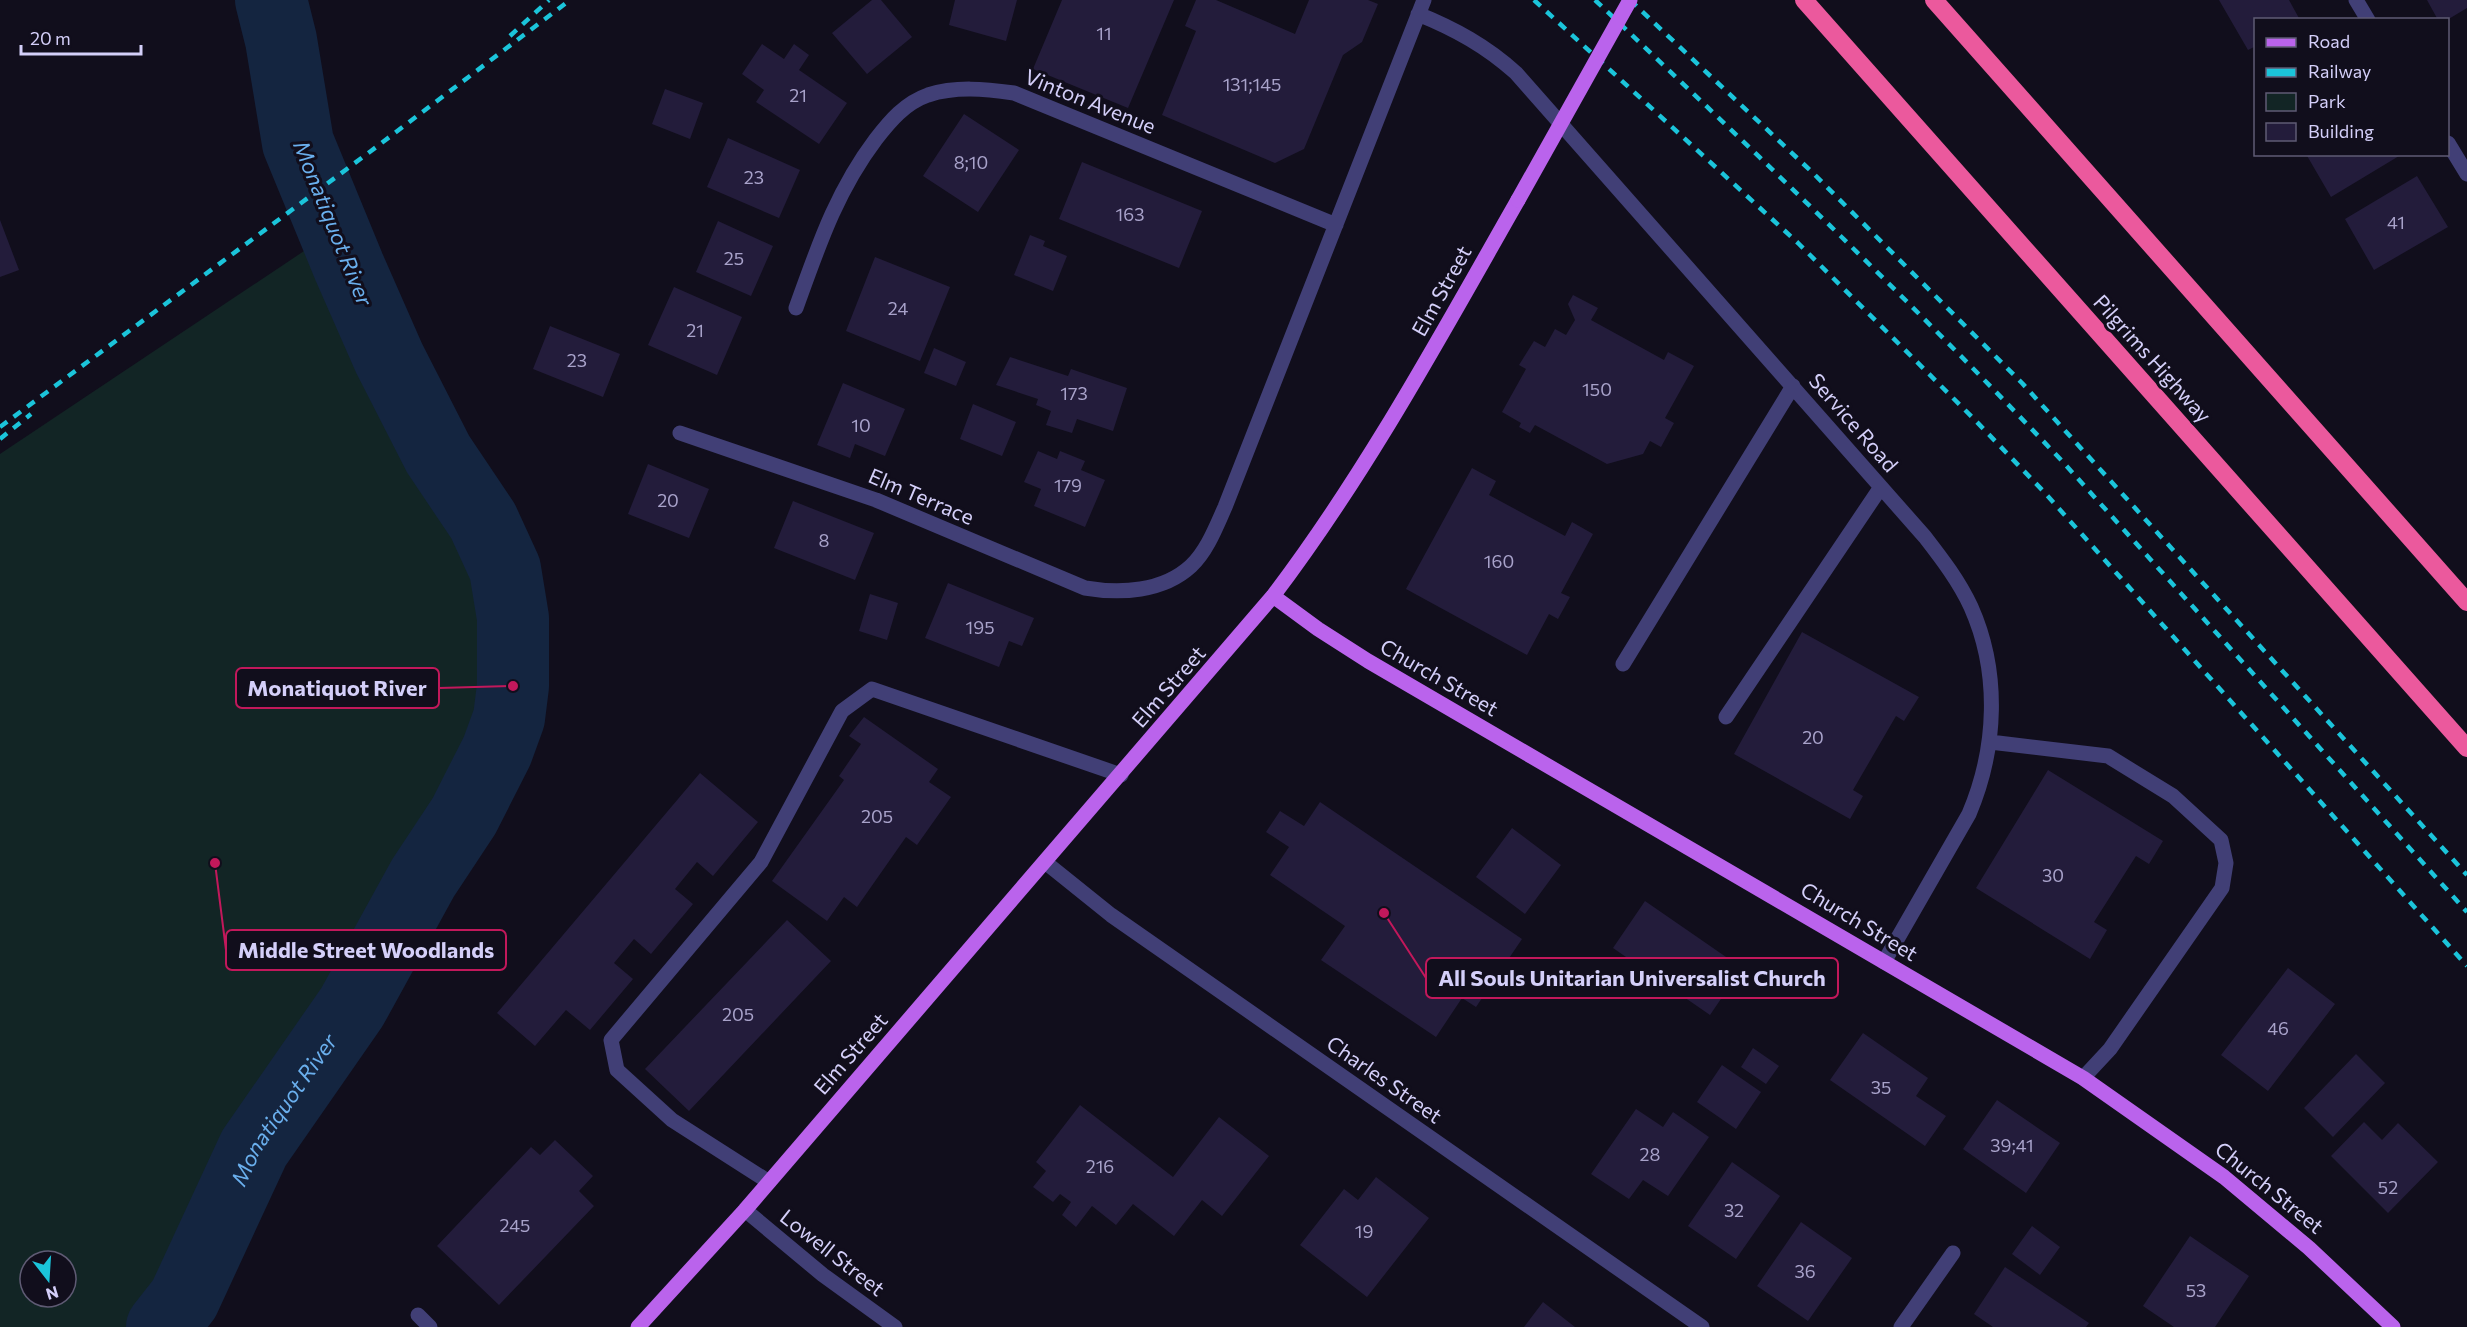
<svg xmlns="http://www.w3.org/2000/svg" width="2467" height="1327" viewBox="0 0 2467 1327" font-family="Commissioner,sans-serif">
  <style>
    .green { fill: #122525; fill-rule: evenodd }
    .lines { fill: none; stroke-linecap: round; stroke-linejoin: round }
    .river { stroke: #142540; stroke-width: 72 }
    .building { fill: #231c3b }
    .minor { stroke: #413f76; stroke-width: 15 }
    .major { stroke: #ba63ec; stroke-width: 15 }
    .highway { stroke: #eb599d; stroke-width: 18 }
    .rail { stroke: #1bc4da; stroke-width: 4.5; stroke-dasharray: 9 8; stroke-linecap: butt }
    .major-bridge { stroke: #ba63ec; stroke-width: 15 }
    .labels { text-anchor: middle; stroke-width: 6; stroke-linejoin: round; paint-order: stroke }
    .number-label { font-size: 18px; fill: #a8a2ca }
    .street-label { font-size: 21px; fill: #d4cff9; stroke: #110e1c }
    .water-label { font-size: 22px; font-style: italic; fill: #6aafed; stroke: #110e1c }
    .leader { fill: none; stroke: #c2185b; stroke-width: 2 }
    .callout-dot { fill: #c2185b; stroke: #110e1c; stroke-width: 2 }
    .callout { fill: #110e1c; stroke: #c2185b; stroke-width: 2 }
    .callout-label { font-size: 22px; text-anchor: middle; font-weight: bold; fill: #d4cff9 }
  </style>
  <rect width="100%" height="100%" fill="#110e1c"/>
  <path class="green" d="M334 231 388 358 438 454 483 521 513 618 509 718 352 1007 156 1327H0V454ZM30 1261H66V1297H30Z"/>
  <g class="lines">
    <path class="river" id="s1" d="M162 1327 184 1299 254 1148 352 1007 423 878 464 816 497 751 509 718 513 686V618L505 569 483 521 438 454 389 358 349 267 298 143 281 40 271 0"/>
  </g>
  <path class="building" d="M872 0H881L912 37 867 74 832 33Z
    M955 0H1017L1006 41 949 25Z
    M1062 0H1174L1128 108 1033 69Z
    M1196 0H1216L1295 34 1309 0H1368L1378 4 1362 42 1343 55 1304 149 1275 163 1162 115 1196 31 1185 26Z
    M2219 0H2289L2300 20H2256V46L2248 50Z
    M2427 0H2467V8L2447 20H2438Z
    M762 44 784 59 794 44 809 55 799 70 847 103 819 144 756 102 764 90 742 74Z
    M665 89 703 103 690 139 652 124Z
    M964 114 1019 150 978 212 923 176Z
    M728 138 800 170 779 218 707 187Z
    M2306 154H2398L2399 156 2331 197Z
    M1082 162 1202 211 1179 268 1059 219Z
    M2417 176 2448 227 2374 270 2345 219Z
    M0 220 19 270 0 277Z
    M718 221 773 246 751 296 696 272Z
    M1030 235 1045 241 1043 246 1067 256 1053 291 1014 275Z
    M875 257 950 287 920 361 846 331Z
    M674 287 742 317 717 375 648 345Z
    M1573 295 1598 308 1591 320 1664 360 1668 352 1694 366 1665 418 1674 423 1661 447 1650 441 1643 454 1607 464 1535 425 1530 433 1519 427 1521 423 1502 412 1526 369 1519 365 1534 341 1545 347 1555 329 1566 335 1575 320 1568 304Z
    M550 326 620 354 603 397 533 369Z
    M934 348 966 362 956 386 924 373Z
    M1010 357 1068 376 1071 369 1127 388 1113 431 1077 419 1072 433 1046 425 1051 411 1036 405 1038 399 996 385Z
    M843 383 905 409 885 456 855 444 850 458 817 445Z
    M973 404 1016 422 1002 456 960 439Z
    M1038 451 1057 459 1060 451 1085 461 1081 470 1105 480 1085 527 1034 506 1041 489 1024 482Z
    M648 464 709 489 689 538 628 514Z
    M1472 468 1496 481 1489 495 1565 536 1572 522 1593 534 1561 593 1570 597 1558 619 1549 614 1527 655 1406 589Z
    M793 501 874 533 855 580 774 548Z
    M948 583 1034 618 1022 646 1009 641 999 667 925 638Z
    M870 594 898 603 887 640 859 631Z
    M1802 632 1919 697 1904 721 1896 716 1853 790 1863 796 1850 819 1734 754Z
    M864 717 938 769 929 782 951 797 917 845 906 837 857 907 844 897 827 921 772 881 844 780 839 776 861 744 849 736Z
    M2048 770 2163 841 2149 864 2136 856 2094 922 2107 930 2090 959 1976 888Z
    M700 773 758 822 713 876 697 862 675 889 693 904 651 954 634 939 614 963 633 979 590 1030 566 1010 535 1046 497 1013Z
    M1320 802 1522 939 1476 1007 1462 998 1436 1037 1321 960 1345 926 1270 875 1289 847 1266 832 1280 811 1304 826Z
    M1512 828 1561 865 1525 914 1476 877Z
    M1645 901 1742 968 1710 1015 1613 948Z
    M787 920 831 961 689 1111 645 1069Z
    M2288 968 2335 1004 2268 1091 2221 1055Z
    M1863 1033 1928 1078 1916 1096 1946 1116 1925 1146 1830 1080Z
    M1753 1048 1779 1066 1766 1084 1741 1067Z
    M2356 1054 2385 1083 2333 1137 2304 1108Z
    M1722 1065 1761 1092 1736 1129 1697 1102Z
    M1997 1100 2060 1143 2026 1193 1963 1149Z
    M1080 1105 1173 1177 1219 1117 1269 1156 1222 1216 1202 1200 1174 1236 1133 1204 1116 1225 1092 1206 1076 1227 1062 1215 1071 1202 1060 1194 1053 1202 1033 1187 1046 1171 1036 1162Z
    M1636 1109 1663 1127 1673 1112 1709 1137 1668 1196 1643 1180 1629 1199 1591 1174Z
    M2364 1122 2382 1140 2398 1123 2438 1162 2388 1213 2331 1156Z
    M555 1140 593 1176 579 1191 594 1206 499 1305 437 1246 531 1147 540 1155Z
    M1732 1162 1780 1196 1736 1259 1688 1226Z
    M1376 1177 1429 1218 1367 1297 1300 1245 1344 1189 1358 1200Z
    M1801 1222 1852 1258 1808 1321 1757 1286Z
    M2032 1226 2060 1247 2040 1275 2012 1254Z
    M2190 1236 2249 1276 2215 1327H2174L2143 1306Z
    M2005 1267 2089 1323 2086 1327H1993L1974 1314Z
    M1543 1302 1575 1327H1524Z"/>
  <g class="lines">
    <path class="minor" d="M2356 0 2368 20
      M1418 14C1455 29 1486 46 1516 73L1925 537C1942 559 1959 581 1971 607 2000 672 1997 748 1969 814L1884 962
      M2448 143 2467 174
      M796 308C818 247 836 192 876 139 890 121 905 103 928 95 956 86 985 89 1014 93L1336 225
      M680 433 876 500 1085 588C1120 594 1163 592 1191 566 1207 551 1216 527 1225 507L1424 0
      M1623 664 1793 386
      M1726 717 1881 487
      M1990 742 2108 756 2173 796 2221 840 2226 863 2222 888 2110 1049 2083 1078
      M1045 862 1111 915 1702 1327
      M769 1182 672 1120 617 1070 611 1040 761 862 842 711 872 689 1121 775
      M745 1210 823 1275 895 1327
      M418 1315 430 1327
      M1901 1327 1953 1253"/>
    <path class="major" d="M1273 596 1318 629 1368 661 2083 1078 2224 1177 2309 1248 2393 1327
      M638 1327 745 1210 1273 596C1367 472 1441 335 1518 200"/>
    <path class="highway" d="M1804 0 2467 748
      M1934 0 2467 602"/>
    <path class="rail" d="M1534 0 1798 243 1975 420 2045 493 2467 966
      M1595 0C1754 151 1912 302 2063 462L2467 912
      M1630 0 1813 173 2022 383 2467 875
      M510 36 549 0
      M0 427 371 151 570 0
      M0 439 31 414"/>
    <path class="major-bridge" d="M1518 200 1630 0"/>
  </g>
  <g class="labels">
    <g class="number-label">
      <text x="1104" y="40">11</text>
      <text x="1252" y="91">131;145</text>
      <text x="798" y="102">21</text>
      <text x="971" y="169">8;10</text>
      <text x="754" y="184">23</text>
      <text x="1130" y="221">163</text>
      <text x="2396" y="229">41</text>
      <text x="734" y="265">25</text>
      <text x="898" y="315">24</text>
      <text x="695" y="337">21</text>
      <text x="577" y="367">23</text>
      <text x="1597" y="396">150</text>
      <text x="1074" y="400">173</text>
      <text x="861" y="432">10</text>
      <text x="1068" y="492">179</text>
      <text x="668" y="507">20</text>
      <text x="824" y="547">8</text>
      <text x="1499" y="568">160</text>
      <text x="980" y="634">195</text>
      <text x="1813" y="744">20</text>
      <text x="877" y="823">205</text>
      <text x="2053" y="882">30</text>
      <text x="738" y="1021">205</text>
      <text x="2278" y="1035">46</text>
      <text x="1881" y="1094">35</text>
      <text x="2012" y="1152">39;41</text>
      <text x="1650" y="1161">28</text>
      <text x="1100" y="1173">216</text>
      <text x="2388" y="1194">52</text>
      <text x="1734" y="1217">32</text>
      <text x="515" y="1232">245</text>
      <text x="1364" y="1238">19</text>
      <text x="1805" y="1278">36</text>
      <text x="2196" y="1297">53</text>
    </g>
    <g class="street-label">
      <text transform="translate(1090 102) rotate(22)" y="7">Vinton Avenue</text>
      <text transform="translate(1442 291) rotate(-61)" y="7">Elm Street</text>
      <text transform="translate(2152 359) rotate(48)" y="7">Pilgrims Highway</text>
      <text transform="translate(1853 423) rotate(49)" y="7">Service Road</text>
      <text transform="translate(921 497) rotate(23)" y="7">Elm Terrace</text>
      <text transform="translate(1439 678) rotate(30)" y="7">Church Street</text>
      <text transform="translate(1169 687) rotate(-49)" y="7">Elm Street</text>
      <text transform="translate(1859 922) rotate(31)" y="7">Church Street</text>
      <text transform="translate(851 1054) rotate(-49)" y="7">Elm Street</text>
      <text transform="translate(1384 1080) rotate(35)" y="7">Charles Street</text>
      <text transform="translate(2269 1188) rotate(39)" y="7">Church Street</text>
      <text transform="translate(832 1253) rotate(38)" y="7">Lowell Street</text>
    </g>
    <g class="water-label">
      <text transform="translate(333 223) rotate(68)" y="8">Monatiquot River</text>
      <text dy="8" stroke="none"><textPath href="#s1" startOffset="250">Monatiquot River</textPath></text>
    </g>
  </g>
  <path class="leader" d="M513 686L439 688M215 863L226 950M1384 913L1426 978"/>
  <g class="callout-dot">
    <circle cx="513" cy="686" r="6"/>
    <circle cx="215" cy="863" r="6"/>
    <circle cx="1384" cy="913" r="6"/>
  </g>
  <g class="callout">
    <rect x="236" y="668" width="203" height="40" rx="6"/>
    <rect x="226" y="930" width="280" height="40" rx="6"/>
    <rect x="1426" y="958" width="412" height="40" rx="6"/>
  </g>
  <g class="callout-label">
    <text x="337" y="696">Monatiquot River</text>
    <text x="366" y="958">Middle Street Woodlands</text>
    <text x="1632" y="986">All Souls Unitarian Universalist Church</text>
  </g>
  <rect x="2254" y="18" width="195" height="138" fill="#110e1c" stroke="#5f5b74" stroke-width="1.5"/>
  <rect x="2266" y="38" width="30" height="9" fill="#ba63ec" stroke="#5f5b74" stroke-width="1.5"/>
  <text x="2308" y="48" font-size="18" fill="#d4cff9">Road</text>
  <rect x="2266" y="68" width="30" height="9" fill="#1bc4da" stroke="#5f5b74" stroke-width="1.5"/>
  <text x="2308" y="78" font-size="18" fill="#d4cff9">Railway</text>
  <rect x="2266" y="93" width="30" height="18" fill="#122525" stroke="#5f5b74" stroke-width="1.5"/>
  <text x="2308" y="108" font-size="18" fill="#d4cff9">Park</text>
  <rect x="2266" y="123" width="30" height="18" fill="#231c3b" stroke="#5f5b74" stroke-width="1.5"/>
  <text x="2308" y="138" font-size="18" fill="#d4cff9">Building</text>
  <g transform="translate(48 1279) rotate(163)"><circle r="28" fill="#110e1c" stroke="#5f5b74" stroke-width="1.5"/>
  <path d="M0-4.5L10 22L0 15L-10 22Z" fill="#1bc4da"/>
  <text y="-9" font-size="16" font-weight="bold" text-anchor="middle" fill="#d4cff9">N</text>
  </g>
  <path d="M21 45v9h120v-9" fill="none" stroke="#d4cff9" stroke-width="3"/>
  <text x="30" y="45" font-size="18" fill="#d4cff9" stroke="#110e1c" stroke-width="4.5" paint-order="stroke">20 m</text>
</svg>
